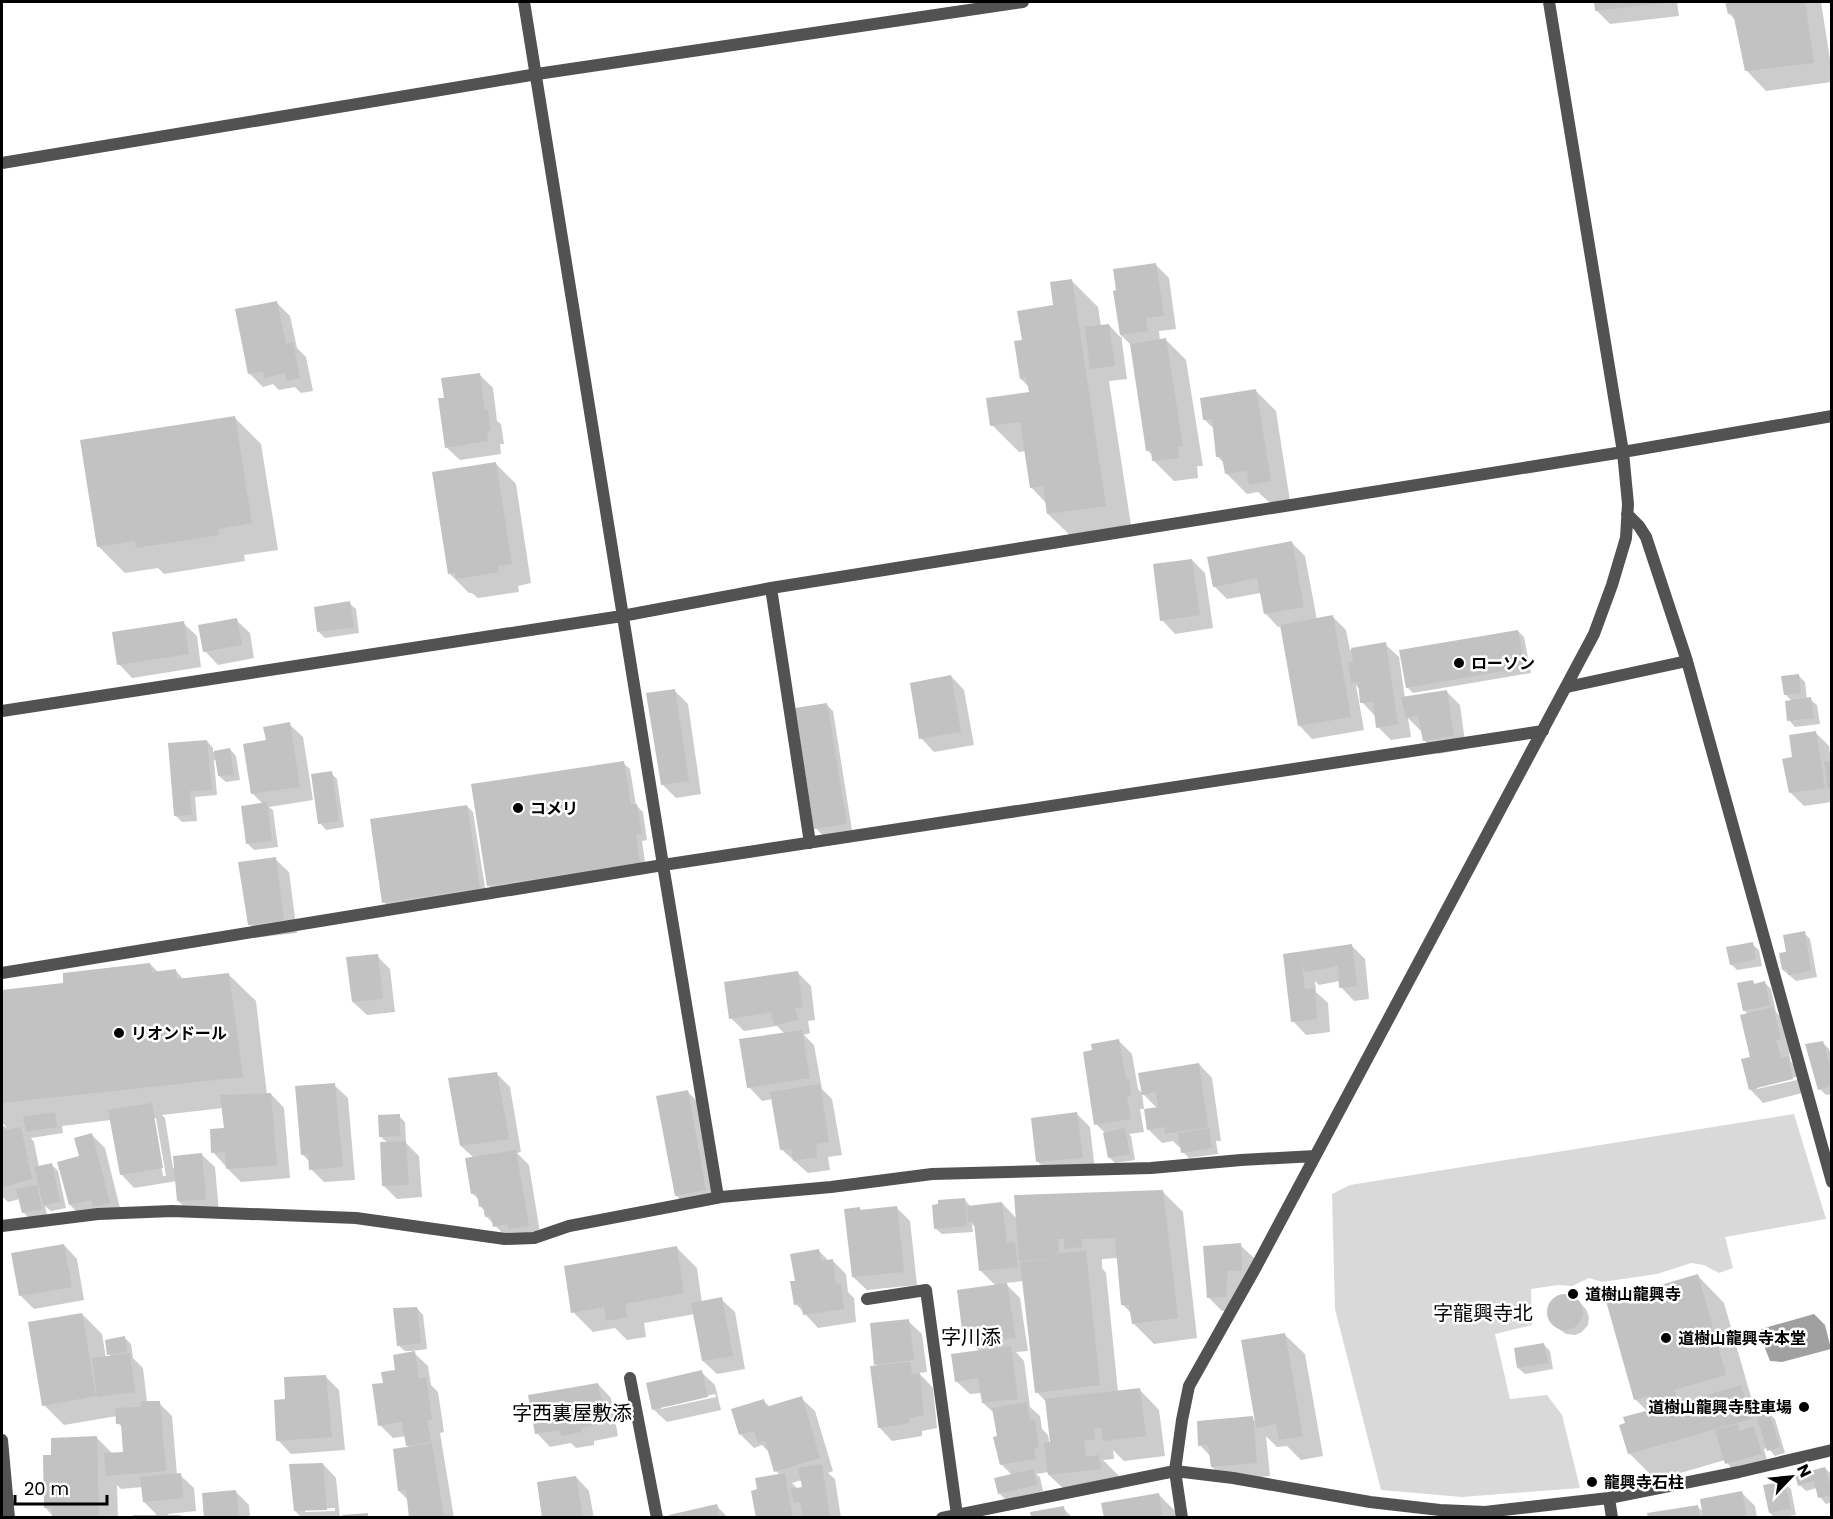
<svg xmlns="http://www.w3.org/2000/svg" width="1833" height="1519" viewBox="0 0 1833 1519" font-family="Poppins,'Noto Sans JP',sans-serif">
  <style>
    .green { fill: #d9d9d9 }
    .water { fill: #a0a0a0 }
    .shadow { fill: #0003; fill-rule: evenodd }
    .building { fill: #c2c2c2 }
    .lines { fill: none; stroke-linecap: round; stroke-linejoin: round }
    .street { stroke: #525252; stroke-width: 12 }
    .poi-dot { fill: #000; stroke: #fff; stroke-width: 2 }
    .labels { text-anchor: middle; stroke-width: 5; stroke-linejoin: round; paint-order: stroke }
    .poi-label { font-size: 16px; font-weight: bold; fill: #000; stroke: #fff; text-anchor: start }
    .quarter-label { font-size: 20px; fill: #000; stroke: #fff }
  </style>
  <rect width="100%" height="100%" fill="#fff"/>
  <path class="green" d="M1794 1114 1826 1219 1725 1237 1733 1268 1719 1273 1704 1265 1691 1263 1657 1274 1602 1282 1589 1278 1572 1286 1558 1285 1531 1289 1532 1325 1495 1334 1510 1399 1547 1395 1562 1415 1580 1488 1462 1497 1381 1490 1335 1309 1332 1194 1350 1185Z"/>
  <path class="water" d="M1814 1314 1825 1325 1831 1349 1782 1362 1770 1361 1760 1335 1761 1329Z"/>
  <path class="shadow" d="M1595 2H1677L1679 16 1610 24 1596 10Z
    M1727 2H1821L1832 72V82L1766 91 1746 70 1736 21 1729 13Z
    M1155 264 1169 278 1176 329 1159 331 1160 341 1166 340 1186 360 1203 466H1197L1198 478 1174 481 1154 461 1153 456 1147 450 1131 345 1121 335 1127 379 1109 381 1132 532 1075 540 1048 514 1046 503 1031 487 1026 451 1019 452 992 425 1031 393 1030 388 1021 379 1015 342 1023 341 1055 307 1072 281 1098 307 1101 326 1109 325 1122 339 1115 292Z
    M277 303 290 316 297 348 306 357 313 391 301 393 295 387 279 390 273 384 263 387 249 373Z
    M479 374 493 388 497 421 501 424 504 444H500L501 454 460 460 446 447 445 399Z
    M1256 391 1276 411 1290 501 1271 504 1258 492 1247 494 1227 474 1225 464 1218 457 1215 430 1204 419Z
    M235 418 261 444 278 550 244 555 245 561 164 574 158 568 125 573 98 546Z
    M496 464 516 484 531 583 518 586 519 592 478 598 472 593H469L449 573Z
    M1292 543 1305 556 1317 620 1333 617 1346 630 1350 650 1385 644 1399 657 1405 698 1447 692 1460 705 1466 749 1438 754 1424 740 1422 731H1421L1408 718 1411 737 1391 740 1378 727 1375 716 1362 702 1360 690 1356 685 1364 730 1312 739 1299 725 1282 626 1278 627 1265 613 1261 593 1227 599 1214 586Z
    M1192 560 1205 573 1213 628 1175 634 1162 620Z
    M349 603 356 609 359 633 325 638 319 632Z
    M236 620 250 633 254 658 218 665 205 651Z
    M183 623 197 636 201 667 132 678 119 664Z
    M1518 631 1524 637 1531 673 1413 693 1407 687Z
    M1798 675 1805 682 1807 699H1810L1817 705 1820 724 1795 727 1789 720 1792 701 1785 694Z
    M951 676 964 690 974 745 934 752 921 738Z
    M674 690 688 704 701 794 676 798 662 784Z
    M827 705 833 711 852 830 822 835 816 828Z
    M289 724 303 737 313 800 269 807 273 810 278 847 254 850 248 844 263 804 253 794 268 741Z
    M1816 733 1829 746 1831 762 1832 802 1804 806 1791 793 1794 758Z
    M207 741 213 748V752L230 749 236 756 240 780 226 782 219 776 217 760H214L217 795 195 797 197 821 182 822 176 816Z
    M623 763 630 769 636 805 643 812 647 840 642 841 646 869 494 892 488 885Z
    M331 773 337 779 344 827 326 830 320 823Z
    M467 806 473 812 486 894 390 908 384 902Z
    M275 859 289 872 297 933 262 937 249 924Z
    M1804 933 1810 939 1817 977 1796 981 1783 970 1788 953Z
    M1752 944 1759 950 1762 966 1737 970 1731 964Z
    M1351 945 1365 959 1369 999 1354 1001 1341 987 1340 981 1319 985 1315 981 1316 992 1328 1003 1330 1032 1306 1035 1293 1021 1285 955Z
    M377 956 390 969 395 1012 367 1015 353 1002Z
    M150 964 158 972 175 970 184 980 229 975 256 1001 267 1095 271 1094 284 1108 290 1178 241 1182 228 1169 213 1152 225 1129 223 1108 162 1115 165 1118 173 1168 201 1154 215 1167 219 1213 192 1214 178 1201 177 1181 134 1188 121 1174 111 1120 62 1126 63 1133 31 1138 34 1142 39 1167 52 1165 58 1171 66 1208 51 1211 45 1206 47 1215 30 1219 23 1212 20 1199 8 1202 2 1196V1128L6 1127 2 1122V991L65 985ZM153 1118H156L166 1176H163Z
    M798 973 811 986 815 1020 808 1021 810 1033 804 1035 814 1045 822 1089 832 1099 842 1155 828 1157 830 1170 808 1173 781 1149 773 1099 762 1101 749 1087 785 1034 777 1026 744 1031 731 1018Z
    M1752 981 1756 985 1765 983 1771 989 1776 1012 1786 1023 1794 1052 1789 1053 1791 1062 1801 1071 1806 1092 1763 1103 1750 1089 1752 1058 1749 1015 1744 1010ZM1800 1076 1801 1079 1757 1089V1086Z
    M1119 1041 1132 1054 1138 1089 1142 1093 1144 1109H1140L1144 1132 1129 1134 1131 1136 1135 1160 1115 1163 1109 1157 1104 1132 1096 1124Z
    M1822 1042 1829 1049 1832 1059V1094L1826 1095 1820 1089Z
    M1199 1064 1212 1078 1221 1141H1216L1218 1154 1189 1158 1183 1152 1182 1147H1179L1173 1141 1162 1143 1148 1129 1158 1109 1143 1094Z
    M497 1074 510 1087 521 1152 517 1153 529 1165 541 1239H508L486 1216 485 1211 480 1206 479 1200 472 1193 474 1158 461 1146Z
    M334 1085 348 1098 355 1180 324 1182 311 1169 310 1162 302 1154Z
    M688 1092 701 1105 719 1203 689 1209 676 1195Z
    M1077 1114 1090 1127 1095 1171 1051 1175 1038 1162Z
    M399 1116 405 1122 406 1143 419 1156 422 1197 397 1199 384 1186 388 1143 381 1137Z
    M92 1135 105 1148 122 1216 108 1220 102 1214 83 1218 70 1205 81 1158Z
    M1163 1192 1183 1212 1197 1338 1154 1344 1134 1324 1132 1314 1122 1304 1118 1258 1102 1259V1268L1106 1273 1118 1392 1139 1389 1159 1410 1165 1456 1124 1461 1113 1450 1114 1459 1103 1460 1119 1476 1121 1489 1070 1495 1049 1475V1472L1036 1474 1040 1477 1043 1491 1006 1500 1000 1494 1013 1476 1001 1464 999 1437 995 1414 983 1403 982 1393 970 1394 956 1381 980 1352 971 1343 970 1335 964 1329 996 1286 981 1271 976 1228 972 1224 973 1232 942 1234 935 1228 965 1200 971 1207 1002 1203 1017 1219ZM1024 1281 1037 1392 1047 1403 1052 1447H1050L1048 1435 1042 1429 1040 1416 1030 1407 1024 1361 1016 1352 1028 1351 1020 1298 1005 1283Z
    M896 1207 910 1221 917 1285 867 1290 853 1277 859 1208 862 1211Z
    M64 1245 77 1259 84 1300 34 1309 20 1295Z
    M1240 1245 1254 1258 1255 1283 1241 1284 1239 1310 1222 1311 1209 1298Z
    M677 1248 697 1268 702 1303 721 1299 735 1312 745 1369 717 1374 703 1361 695 1314 644 1323 646 1337 627 1340 615 1328 593 1332 573 1312Z
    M819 1251 829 1261H833L846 1274 848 1292 854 1298 856 1322 818 1328 796 1304Z
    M1698 1276 1724 1303 1751 1397 1775 1419 1785 1453 1775 1456 1768 1448 1764 1449 1767 1460 1733 1470 1725 1460 1656 1480 1629 1453 1648 1412 1635 1399Z
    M1563 1295 1572 1296 1579 1302 1586 1309 1589 1317 1588 1325 1582 1332 1575 1335 1566 1334 1559 1329 1552 1322 1549 1314 1550 1305 1555 1298Z
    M417 1308 423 1315 427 1349 412 1351 428 1366 431 1385 438 1392 444 1432 440 1433 454 1518H410L408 1500 399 1491 410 1448 407 1445 406 1436 393 1438 380 1425 384 1384 412 1353V1351H405L398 1345Z
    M82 1314 102 1334 106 1358 112 1357 109 1354 125 1338 131 1344 133 1358 143 1368 147 1402 159 1403 172 1416 177 1475H180L194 1488 196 1511 168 1514 169 1516 181 1518H128L159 1517 144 1502 143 1487 121 1489 117 1485 118 1518H54L45 1507 53 1456 97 1438 113 1454 125 1453 123 1428 118 1423 117 1416 64 1425 44 1405Z
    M908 1321 922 1334 927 1372 919 1373 933 1388 937 1428 922 1431V1436L892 1441 879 1427V1367L876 1364Z
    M1284 1334 1305 1354 1323 1456 1301 1460 1287 1446 1277 1447 1266 1436 1270 1476 1226 1480 1212 1467 1211 1457 1200 1445 1252 1418 1256 1422Z
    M1543 1344 1550 1351 1553 1369 1525 1374 1518 1368Z
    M701 1372 715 1385 721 1410 667 1422 653 1409ZM715 1394 716 1397 661 1409V1406Z
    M325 1376 339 1390 345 1450 291 1454 278 1440 287 1401Z
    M598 1384 611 1398 618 1436 594 1441V1445L576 1448 571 1443 550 1447 537 1433Z
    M801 1398 815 1411 833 1471 828 1473 835 1479 841 1518H758L780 1475 776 1471 771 1454 762 1445 754 1448 741 1435 764 1401 770 1407ZM802 1480 804 1488 798 1489 792 1483Z
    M323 1464 336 1478 340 1518H302L295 1511ZM335 1508V1511L305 1512V1509Z
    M1825 1468 1832 1475V1502L1826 1504 1820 1497 1817 1488 1806 1491 1800 1485Z
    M576 1477 589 1491 594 1518H544Z
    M1784 1483 1791 1489 1796 1515 1775 1518 1770 1513Z
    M236 1492 249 1505 250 1518H205Z
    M1742 1493 1755 1506 1757 1518H1649L1698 1507 1704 1513Z
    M1159 1495 1179 1515 1180 1518H1105Z
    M717 1506 728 1518H671Z
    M1063 1508 1073 1518H1033Z"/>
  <path class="building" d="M1594 2H1664V3L1595 11Z
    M1725 2H1805L1814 63 1745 71 1733 13 1728 14Z
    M1156 263 1164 316 1146 318 1148 331 1120 335 1113 291 1116 290 1113 269Z
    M1072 279 1106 506 1047 514 1043 486 1030 488 1020 422 990 426 986 398 1029 392 1026 377 1020 379 1014 341 1022 340 1017 311 1053 305 1050 282Z
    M277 301 286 344 293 342 300 378 286 381V373L264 378 263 371 248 374 235 309Z
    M1109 324 1115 366 1090 369 1085 327Z
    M1166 338 1183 446 1178 447 1179 458 1152 461 1151 450 1146 451 1130 344Z
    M480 373 485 410 488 409 491 431H487L488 441 445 448 438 398H444L441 378Z
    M1256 389 1271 481 1249 485 1247 471 1225 474 1222 457H1216L1212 419 1203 420 1200 398Z
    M235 416 252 523 218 529 219 535 136 548 135 541 97 547 80 440Z
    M496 462 512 564 498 566 499 572 456 579 455 573 448 574 432 472Z
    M1292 541 1304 607 1264 614 1257 578 1213 587 1207 557Z
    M1192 559 1200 615 1160 621 1153 564Z
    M350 601 354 627 317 632 314 607Z
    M1333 615 1351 717 1298 726 1280 625Z
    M237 618 242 645 203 652 198 625Z
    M184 621 189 654 117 665 112 632Z
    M1518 630 1525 667 1406 688 1399 650Z
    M1386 642 1398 724 1376 728 1373 702 1360 703 1358 682 1351 683 1348 662H1353L1351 648Z
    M1799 674 1801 693 1784 695 1781 676Z
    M951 675 961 732 919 739 910 683Z
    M675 689 689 781 661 785 646 693Z
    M1447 690 1454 736 1423 741 1418 716 1406 718 1401 697Z
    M1811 697 1814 718 1787 721 1785 701Z
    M827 703 847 824 814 829 795 708Z
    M290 722 300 787 251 794 243 744 266 740 263 727Z
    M1816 731 1825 788 1789 793 1782 759 1792 757 1789 735Z
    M207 740 212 790 190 791 192 815 174 816 168 743Z
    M230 748 234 775 218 776 214 751Z
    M624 761 631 805 637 804 642 834 636 835 640 863 487 886 471 784Z
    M1832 761V788L1828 789 1824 762Z
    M332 771 339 821 318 824 311 774Z
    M267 802 272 841 246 844 241 806Z
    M467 805 480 888 382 903 370 819Z
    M276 857 284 920 248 925 238 862Z
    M1805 931 1811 971 1788 975 1787 969 1782 970 1779 953 1786 952 1783 935Z
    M1753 942 1756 959 1730 965 1726 947Z
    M1352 944 1357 986 1339 988 1338 966 1304 972 1301 959 1305 989 1315 988 1317 1019 1291 1022 1283 954Z
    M378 954 383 999 352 1002 346 957Z
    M150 963 152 972 176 969 177 979 229 973 243 1077 2 1103V990L63 983V973Z
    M798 971 803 1007 795 1008 798 1020 774 1025 771 1012 729 1019 724 982Z
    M1753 980 1754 984 1765 981 1770 1005 1743 1011 1737 983Z
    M1773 1007 1781 1039 1776 1040 1781 1058 1788 1056 1793 1079 1749 1090 1741 1059 1750 1057 1740 1015Z
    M802 1030 810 1078 747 1088 739 1039Z
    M1119 1039 1126 1079 1129 1078 1131 1096H1127L1131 1119 1094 1125 1083 1052 1092 1050 1091 1044Z
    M1823 1041 1832 1071V1086L1818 1090 1805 1044Z
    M1199 1063 1208 1127 1165 1134 1164 1127 1147 1130 1144 1109 1158 1107 1156 1092 1142 1095 1138 1073Z
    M497 1072 509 1139 460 1146 448 1078Z
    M335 1083 343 1167 309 1170 308 1154 301 1155 295 1086Z
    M820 1084 829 1142 816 1144 817 1157 793 1161 791 1149 780 1150 770 1092Z
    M688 1090 706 1190 675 1196 656 1096Z
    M271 1093 277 1165 226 1169 225 1152 211 1153 210 1129 224 1128 220 1095Z
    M152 1103 163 1168 120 1175 108 1110Z
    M55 1112 57 1127 26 1132 23 1117Z
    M1077 1112 1083 1158 1036 1162 1031 1118Z
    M400 1114V1136L379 1137 378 1115Z
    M2 1126H4L5 1130 21 1127 32 1179 2 1187Z
    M1125 1128 1130 1154 1108 1158 1103 1133Z
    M1209 1128 1212 1148 1181 1153 1178 1133Z
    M92 1133 110 1203 93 1207 91 1200 69 1205 57 1162 79 1156 74 1138Z
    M406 1141 409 1185 382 1186 380 1142Z
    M516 1150 529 1226 508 1229V1224L493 1227 491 1216 485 1217 483 1206 479 1207 477 1193 471 1194 465 1158Z
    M202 1153 206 1200 177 1201 173 1156Z
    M52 1163 60 1202 43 1205 34 1167Z
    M37 1185 42 1209 22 1213 16 1189Z
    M1163 1190 1178 1318 1132 1324 1129 1305H1121L1115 1238 1082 1239V1247L1064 1249V1239H1058L1059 1253 1086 1251 1100 1385 1035 1393 1020 1262 1060 1258 1019 1261 1014 1195Z
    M965 1198 967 1226 934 1229 932 1205 938 1204V1200Z
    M1002 1202 1007 1243 1015 1242 1018 1267 979 1271 974 1222H968L967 1206Z
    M897 1206 904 1272 852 1277 844 1209 860 1207V1210Z
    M1241 1243 1242 1271H1228L1226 1297 1207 1298 1203 1246Z
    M64 1244 72 1287 19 1296 11 1253Z
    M677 1246 684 1293 625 1304 627 1317 606 1321 604 1307 571 1313 564 1266Z
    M819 1249 821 1261 833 1259 836 1284 841 1283 844 1309 803 1315 801 1304 794 1305 790 1281H795L790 1254Z
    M1698 1274 1726 1375 1674 1390 1679 1408 1701 1402 1700 1397 1741 1385 1751 1419 1628 1454 1619 1425 1625 1423 1623 1417 1653 1409 1649 1396 1634 1400 1606 1301Z
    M1007 1283 1016 1338 970 1344 967 1330H962L957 1290Z
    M1547 1312a18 18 0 1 1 36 0a18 18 0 1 1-36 0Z
    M722 1297 733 1356 702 1361 691 1303Z
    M417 1307 421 1343 397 1346 393 1308Z
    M82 1313 96 1396 42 1406 28 1322Z
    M909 1319 914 1360 874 1365 870 1323Z
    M1285 1333 1303 1436 1279 1440 1276 1424 1256 1428 1241 1340Z
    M125 1336 127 1352 107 1355 105 1340Z
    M1544 1343 1548 1363 1517 1368 1514 1348Z
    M1011 1346 1018 1399 982 1403 978 1378 955 1382 951 1354Z
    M415 1351 419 1378 426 1377 432 1419 427 1420 431 1442 406 1446 402 1422 378 1426 372 1384 383 1383 381 1372 395 1370 393 1355Z
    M130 1353 135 1392 97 1397 92 1358Z
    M910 1362 912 1374 920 1373 924 1415 909 1418 910 1423 878 1428 870 1366Z
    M702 1370 708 1397 652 1410 646 1383Z
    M326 1375 332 1437 276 1441 274 1400 285 1399 284 1377Z
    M598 1383 606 1423 581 1428V1432L561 1436 560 1430 535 1434 528 1395Z
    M1140 1388 1146 1436 1103 1441 1101 1428 1094 1429 1095 1439 1084 1441 1086 1457 1099 1455 1101 1469 1048 1475 1044 1443 1050 1442 1045 1399Z
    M802 1396 820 1458 774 1472 765 1441 758 1443 754 1431 739 1435 731 1409 764 1399 766 1407Z
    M141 1401H160L166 1471 106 1476 104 1453 123 1452 121 1424H116L115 1408 141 1407Z
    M1027 1402 1030 1421 1035 1420 1039 1447 1034 1448 1036 1459 1000 1465 993 1437 997 1436 992 1408Z
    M1769 1411 1780 1447 1767 1451 1756 1414Z
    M1253 1416 1257 1463 1211 1467 1208 1445 1198 1446 1197 1421Z
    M1738 1424 1739 1431 1754 1426 1762 1454 1725 1464 1715 1430Z
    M97 1436 99 1518H52V1508H44L43 1455H51V1438Z
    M432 1443 444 1518H409L406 1490 398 1491 393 1449Z
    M323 1463 327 1510 294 1511 289 1464Z
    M822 1464 830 1518H803L800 1502 794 1503 790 1489 802 1487 798 1468Z
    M1825 1467 1832 1495 1818 1498 1814 1481 1798 1486 1795 1475Z
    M1034 1469 1037 1485 998 1494 994 1478Z
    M181 1473 183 1498 143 1502 140 1477Z
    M785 1473 793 1518H756L751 1491 757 1489 755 1478Z
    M576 1476 583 1518H542L537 1482Z
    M1785 1481 1791 1509 1769 1513 1763 1485Z
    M236 1490 239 1518H204L202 1493Z
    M1742 1491 1747 1518H1703L1700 1499Z
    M1159 1493 1163 1518H1104L1101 1503Z
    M717 1504 720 1518H669V1515Z
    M1698 1505 1700 1518H1648L1647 1513Z
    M1064 1506 1066 1518H1031L1030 1512Z
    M368 1513V1518H342V1515Z
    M133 1515H181V1518H133Z"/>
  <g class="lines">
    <path class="street" d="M524 2 663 865 718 1197
      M2 163 537 74 1023 2
      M1627 514 1639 526 1646 537 1687 661 1832 1182
      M771 588 810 843
      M1567 687 1687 661
      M2 711 622 616 771 588 1623 452 1832 416
      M2 973 663 865 1543 731
      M2 1226 98 1214 172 1211 356 1218 505 1239 534 1238 569 1226 721 1197 831 1187 932 1174 1151 1168 1241 1160 1315 1156
      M867 1299 926 1290 957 1515
      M630 1378 657 1518
      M2 1440 9 1518
      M1609 1498 1612 1518
      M942 1518 1175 1471 1233 1478 1370 1502 1440 1510 1485 1512 1609 1498 1739 1472 1832 1450
      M1182 1518 1175 1471 1182 1420 1189 1386 1256 1267 1594 634 1612 585 1626 538 1628 504 1623 452 1549 2"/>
  </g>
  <g class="poi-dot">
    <circle cx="1459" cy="663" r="6"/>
    <circle cx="518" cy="808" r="6"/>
    <circle cx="119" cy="1033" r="6"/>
    <circle cx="1573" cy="1294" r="6"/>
    <circle cx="1666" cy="1338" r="6"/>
    <circle cx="1804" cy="1407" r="6"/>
    <circle cx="1592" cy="1482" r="6"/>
  </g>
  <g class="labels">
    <g class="poi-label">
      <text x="1471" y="669">ローソン</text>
      <text x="530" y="814">コメリ</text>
      <text x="131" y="1039">リオンドール</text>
      <text x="1585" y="1300">道樹山龍興寺</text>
      <text x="1678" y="1344">道樹山龍興寺本堂</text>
      <text x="1792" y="1413" text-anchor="end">道樹山龍興寺駐車場</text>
      <text x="1604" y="1488">龍興寺石柱</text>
    </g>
    <g class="quarter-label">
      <text x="1483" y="1320">字龍興寺北</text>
      <text x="971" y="1344">字川添</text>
      <text x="572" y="1420">字西裏屋敷添</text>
    </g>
  </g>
  <rect width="1833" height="1519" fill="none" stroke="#000000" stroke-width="6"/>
  <g transform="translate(1791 1477) rotate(64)" stroke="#ffffff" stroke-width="4.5" paint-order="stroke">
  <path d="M0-4.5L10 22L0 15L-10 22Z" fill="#000000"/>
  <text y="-9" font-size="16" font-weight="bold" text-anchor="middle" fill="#000000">N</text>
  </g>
  <path d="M15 1495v9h92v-9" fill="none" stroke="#000000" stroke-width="3"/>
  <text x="24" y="1495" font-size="18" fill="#000000" stroke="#ffffff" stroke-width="4.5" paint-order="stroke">20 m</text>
</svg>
